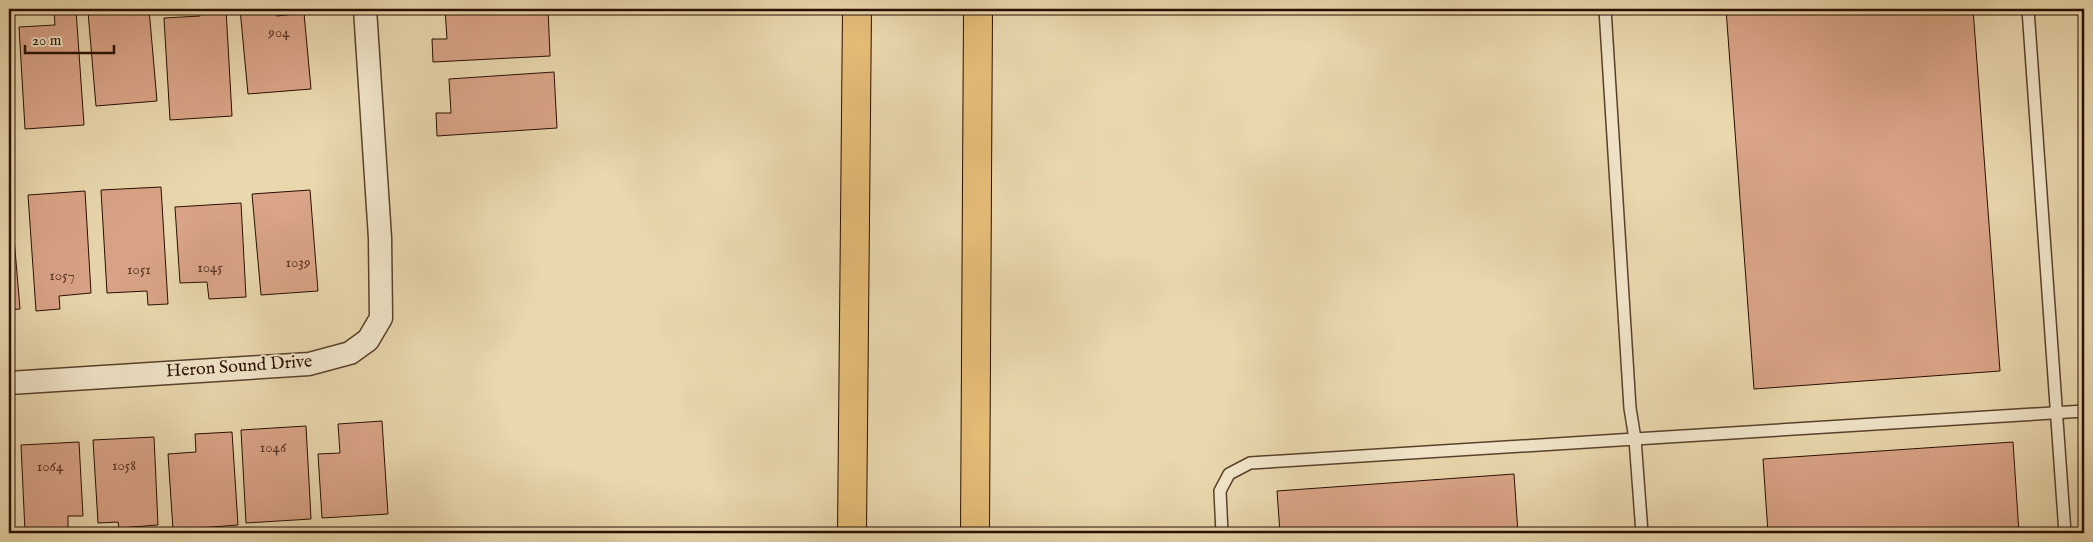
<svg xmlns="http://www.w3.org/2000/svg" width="2093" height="542" font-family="'IM FELL English',serif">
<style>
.building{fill:#d9a487;stroke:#2a0e00}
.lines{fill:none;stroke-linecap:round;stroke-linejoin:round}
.lane-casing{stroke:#5a402b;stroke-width:14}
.street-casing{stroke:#5a402b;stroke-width:25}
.highway-casing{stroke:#2a0e00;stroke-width:30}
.lane{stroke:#f1e5ca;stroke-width:11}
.street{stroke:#f1e5ca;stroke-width:22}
.highway{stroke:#e4bc76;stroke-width:28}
.labels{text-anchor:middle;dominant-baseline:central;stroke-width:4;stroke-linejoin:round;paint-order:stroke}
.number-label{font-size:15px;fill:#563422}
.street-label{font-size:18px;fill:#2a0e00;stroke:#f1e5ca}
</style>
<rect width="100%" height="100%" fill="#e9d7ad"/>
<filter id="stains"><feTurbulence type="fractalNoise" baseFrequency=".004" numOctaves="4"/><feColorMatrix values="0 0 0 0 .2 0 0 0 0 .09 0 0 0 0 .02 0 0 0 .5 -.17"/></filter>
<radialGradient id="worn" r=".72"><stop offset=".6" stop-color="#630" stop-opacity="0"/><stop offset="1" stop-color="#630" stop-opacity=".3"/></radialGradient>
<g class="building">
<polygon points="128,9 149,9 157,101 96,106 88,12"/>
<polygon points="200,9 226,9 232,116 170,120 164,18 200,16"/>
<polygon points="240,9 277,9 277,16 304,13 311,89 248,94"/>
<polygon points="445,9 548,9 550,56 433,62 432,39 447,39"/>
<polygon points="1726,9 1973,9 2000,371 1754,389"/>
<polygon points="76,10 84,125 25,129 19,27 55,25 54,11"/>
<polygon points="554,72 557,128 437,136 436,113 451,113 449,79"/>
<polygon points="161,187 168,304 148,305 147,291 107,293 101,190"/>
<polygon points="310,190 318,291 261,295 252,194"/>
<polygon points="85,191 91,293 59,296 60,309 36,311 28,195"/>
<polygon points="241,203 246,297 209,299 207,282 180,283 175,207"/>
<polygon points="9,214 12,214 20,309 9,310"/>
<polygon points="382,421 388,514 322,518 318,454 340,453 338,424"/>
<polygon points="306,426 311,519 246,523 241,430"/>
<polygon points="232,432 238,525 173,530 168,454 196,452 195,434"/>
<polygon points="154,437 158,525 119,528 118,522 98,523 93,440"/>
<polygon points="79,442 83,516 68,516 68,530 25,532 21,445"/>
<polygon points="2013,442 2019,533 1768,533 1763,459"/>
<polygon points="1514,474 1518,533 1280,533 1277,491"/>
</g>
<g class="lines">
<g class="lane-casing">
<g id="lane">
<polyline points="1605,9 1630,408 1635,439 2084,411"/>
<polyline points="2028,9 2065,533"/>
<polyline points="1222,533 1220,491 1229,474 1250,463 1635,439 1642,533"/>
</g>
</g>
<g class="street-casing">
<polyline id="street" points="9,383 309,364 350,353 368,340 381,318 380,238 365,9"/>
</g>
<g class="highway-casing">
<g id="highway">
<polyline points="852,533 857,9"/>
<polyline points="975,533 978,9"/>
</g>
</g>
<use href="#lane" class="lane"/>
<use href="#street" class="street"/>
<use href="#highway" class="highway"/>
</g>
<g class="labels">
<g class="number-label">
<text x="279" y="32">904</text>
<text x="298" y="262">1039</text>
<text x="210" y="267">1045</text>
<text x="139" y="269">1051</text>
<text x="62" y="275">1057</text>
<text x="273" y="447">1046</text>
<text x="124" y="465">1058</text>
<text x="50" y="466">1064</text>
</g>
<g class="street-label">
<text transform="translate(239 367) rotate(-4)">Heron Sound Drive</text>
</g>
</g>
<rect width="2093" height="542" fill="none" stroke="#e9d7ad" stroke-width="30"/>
<rect x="10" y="10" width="2073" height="522" fill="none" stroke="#2a0e00" stroke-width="2.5"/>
<rect x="15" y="15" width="2063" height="512" fill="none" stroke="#2a0e00"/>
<path d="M25 45v8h89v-8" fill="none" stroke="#2a0e00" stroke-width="2.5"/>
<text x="32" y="45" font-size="15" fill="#2a0e00" stroke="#f1e5ca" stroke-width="4" paint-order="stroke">20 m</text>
<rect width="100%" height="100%" filter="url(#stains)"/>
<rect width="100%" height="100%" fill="url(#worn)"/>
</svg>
